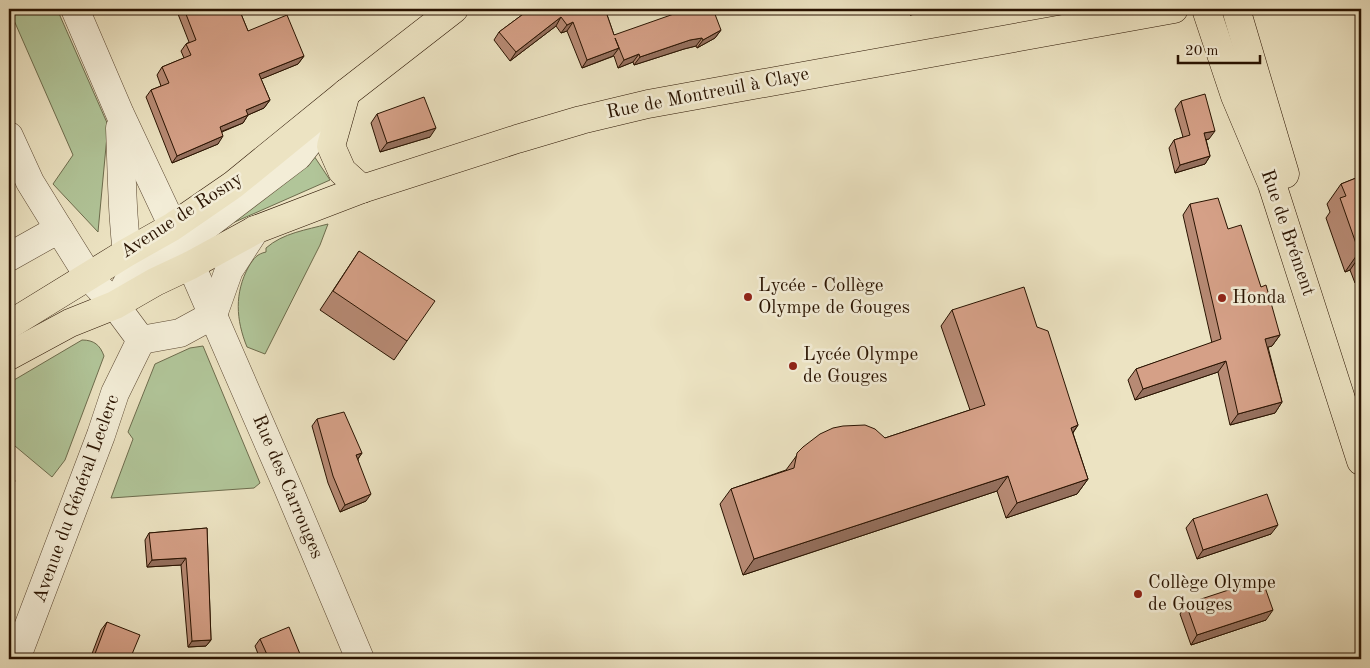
<svg xmlns="http://www.w3.org/2000/svg" width="1370" height="668" font-family="'Old Standard TT',serif">
<style>
.green{fill:#b1c599;stroke:#6d6c4d}
.lines{fill:none;stroke-linecap:round;stroke-linejoin:round}
.minor-casing{stroke:#5a4731;stroke-width:29}
.major-casing{stroke:#291301;stroke-width:29}
.minor{stroke:#f3edd7;stroke-width:28}
.major{stroke:#ece3c2;stroke-width:28}
.wall{fill:#b78a74;stroke:#291301}
.shaded-wall{fill:#95705e;stroke:#291301}
.building{fill:#d5a087;stroke:#291301}
.poi-dot{fill:#8f2418;stroke:#f3edd7;stroke-width:2}
.labels{text-anchor:middle;dominant-baseline:central;stroke-width:5;stroke-linejoin:round;paint-order:stroke}
.street-label{font-size:19px;fill:#291301;stroke:#f3edd7}
.poi-label{font-size:19px;fill:#291301;stroke:#f3edd7;text-anchor:start}
</style>
<rect width="100%" height="100%" fill="#ece3c2"/>
<filter id="stains"><feTurbulence type="fractalNoise" baseFrequency=".004" numOctaves="4"/><feColorMatrix values="0 0 0 0 .2 0 0 0 0 .09 0 0 0 0 .02 0 0 0 .5 -.17"/></filter>
<radialGradient id="worn" r=".72"><stop offset=".6" stop-color="#630" stop-opacity="0"/><stop offset="1" stop-color="#630" stop-opacity=".3"/></radialGradient>
<g class="green">
<polygon points="9,9 57,9 108,125 98,232 53,184 73,155"/>
<polygon points="310,150 330,180 194,240"/>
<path d="M328,224L320,245L265,354L247,347C236,320 234,293 249,266C254,258 257,254 266,252V248C283,233 306,230 328,224Z"/>
<path d="M82,340C94,340 100,345 104,356L65,460L52,477L9,441V383Z"/>
<polygon points="203,346 260,483 254,488 111,498 133,439 128,432 155,364 190,348"/>
</g>
<g class="lines">
<g class="minor-casing">
<g id="minor">
<polyline points="75,9 120,114 191,265 288,488 360,659"/>
<path d="M120,128C122,177 122,226 130,275"/>
<polyline points="9,136 30,182 59,229"/>
<polyline points="9,257 59,229 89,277 115,305"/>
<polyline points="141,340 115,305 130,278 181,245 298,156 333,111"/>
<polyline points="141,340 180,333 213,315 229,270 255,230"/>
<polyline points="16,659 101,435 115,393 141,340"/>
</g>
</g>
<g class="major-casing">
<g id="major">
<polyline points="1206,9 1235,96 1272,184 1361,461"/>
<polyline points="1236,9 1285,174"/>
<polyline points="346,93 331,146 342,171 362,189"/>
<polyline points="9,325 126,253 172,227 233,185 346,93 454,9"/>
<polyline points="9,356 70,323 115,305 155,282 191,265 255,230 362,189 517,139 581,120 648,104 1174,9"/>
</g>
</g>
<use href="#minor" class="minor"/>
<use href="#major" class="major"/>
</g>
<g class="wall">
<polygon points="176,9 239,9 248,31 304,56 298,64 261,79 270,100 264,108 248,115 243,123 222,132 218,144 172,163 146,97 151,90 161,86 157,75 162,67 184,58 181,51 186,44 189,42"/>
<polygon points="328,9 344,9 330,14"/>
<polygon points="530,9 605,9 614,35 721,30 715,38 697,48 696,46 684,49 634,65 633,62 618,68 614,56 582,68 567,31 561,33 556,26 510,61 494,40 499,32"/>
<polygon points="908,9 942,9 910,15"/>
<polygon points="1181,101 1209,139 1206,139 1210,156 1205,164 1175,173 1169,148 1174,140 1183,137 1175,109"/>
<polygon points="377,114 430,137 380,152 371,123"/>
<polygon points="1361,176 1361,280 1355,283 1350,270 1345,272 1326,218 1330,212 1327,204 1341,184"/>
<polygon points="1190,204 1228,229 1261,287 1280,335 1272,346 1268,347 1282,402 1275,413 1230,425 1218,372 1135,400 1128,380 1136,369 1212,343 1183,215"/>
<polygon points="359,251 407,341 394,360 320,310"/>
<polygon points="952,310 1037,327 1078,425 1073,433 1088,479 1077,494 1006,518 997,491 743,575 720,504 731,489 786,470 803,447 885,438 970,410 941,326"/>
<polygon points="317,419 362,453 358,459 366,501 340,512 328,483 312,426"/>
<polygon points="1193,519 1271,534 1197,559 1186,528"/>
<polygon points="207,528 211,640 206,646 188,647 181,565 147,567 145,540 149,533"/>
<polygon points="1186,604 1266,620 1191,645 1180,614"/>
<polygon points="107,622 130,659 90,659 101,630"/>
<polygon points="260,639 302,659 260,659 255,646"/>
</g>
<g class="shaded-wall">
<polygon points="334,9 344,9 330,14"/>
<polygon points="915,9 942,9 910,15"/>
<polygon points="561,17 556,26 510,61 516,52"/>
<polygon points="573,22 567,31 561,33 567,25"/>
<polygon points="721,30 715,38 697,48 703,40"/>
<polygon points="702,38 696,46 684,49 634,65 640,57 690,40"/>
<polygon points="619,48 613,56 582,68 587,60"/>
<polygon points="639,54 633,62 618,68 624,60"/>
<polygon points="304,56 298,64 254,82 259,74"/>
<polygon points="270,100 264,108 241,118 246,110"/>
<polygon points="248,115 243,123 215,134 220,127"/>
<polygon points="436,128 430,137 380,152 387,143"/>
<polygon points="1215,131 1209,139 1199,141 1204,133"/>
<polygon points="223,136 218,144 172,163 177,156"/>
<polygon points="1210,156 1205,164 1175,173 1180,165"/>
<polygon points="1361,251 1361,254 1350,270 1345,272 1359,252"/>
<polygon points="1361,274 1361,280 1355,283"/>
<polygon points="1280,335 1272,346 1258,350 1265,339"/>
<polygon points="1226,361 1218,372 1135,400 1143,389"/>
<polygon points="1282,402 1275,413 1230,425 1238,414"/>
<polygon points="1078,425 1067,441 1071,428"/>
<polygon points="362,453 357,460 356,455"/>
<polygon points="1008,476 997,491 743,575 754,559"/>
<polygon points="1088,479 1077,494 1006,518 1017,503"/>
<polygon points="15,481 9,490 9,485"/>
<polygon points="371,494 366,501 340,512 345,505"/>
<polygon points="1278,525 1271,534 1197,559 1203,550"/>
<polygon points="186,558 181,565 147,567 152,560"/>
<polygon points="1273,610 1266,620 1191,645 1197,635"/>
<polygon points="211,640 206,646 188,647 192,641"/>
</g>
<g class="building">
<polygon points="184,9 239,9 248,31 287,15 304,56 259,74 270,100 246,110 248,115 220,127 223,136 177,156 151,90 169,83 162,67 191,55 186,44 196,40"/>
<polygon points="530,9 605,9 614,35 688,9 713,9 721,30 703,40 702,38 690,40 640,57 639,54 624,60 615,38 619,48 587,60 573,22 567,25 561,17 516,52 499,32"/>
<polygon points="1205,94 1215,131 1204,133 1210,156 1180,165 1174,140 1190,135 1181,101"/>
<polygon points="424,97 436,128 387,143 377,114"/>
<polygon points="1361,176 1361,251 1359,252 1340,198 1346,196 1341,184"/>
<polygon points="1218,198 1228,229 1241,225 1261,287 1266,285 1280,335 1265,339 1282,402 1238,414 1226,361 1143,389 1136,369 1221,339 1190,204"/>
<polygon points="359,251 435,301 407,341 333,291"/>
<polygon points="1024,287 1037,327 1048,331 1078,425 1071,428 1088,479 1017,503 1008,476 754,559 731,489 794,468 797,453 803,447 820,434 833,428 843,426 865,425 875,429 885,438 985,405 952,310"/>
<polygon points="344,412 362,453 356,455 371,494 345,505 333,476 317,419"/>
<polygon points="9,471 15,481 9,485"/>
<polygon points="1267,494 1278,525 1203,550 1193,519"/>
<polygon points="207,528 211,640 192,641 186,558 152,560 149,533"/>
<polygon points="1262,579 1273,610 1197,635 1186,604"/>
<polygon points="107,622 140,635 130,659 93,659"/>
<polygon points="289,627 302,659 269,659 260,639"/>
</g>
<g class="poi-dot">
<circle cx="748" cy="297" r="5"/>
<circle cx="1222" cy="298" r="5"/>
<circle cx="793" cy="366" r="5"/>
<circle cx="1138" cy="594" r="5"/>
</g>
<g class="labels">
<g class="street-label">
<text transform="translate(708 94) rotate(-11)">Rue de Montreuil à Claye</text>
<text transform="translate(182 216) rotate(-33)">Avenue de Rosny</text>
<text transform="translate(1287 233) rotate(71)">Rue de Brément</text>
<text transform="translate(287 487) rotate(67)">Rue des Carrouges</text>
<text transform="translate(77 499) rotate(-70)">Avenue du Général Leclerc</text>
</g>
<g class="poi-label">
<text x="758" y="286">Lycée - Collège<tspan x="758" dy="22">Olympe de Gouges</tspan></text>
<text x="1232" y="298">Honda</text>
<text x="803" y="355">Lycée Olympe<tspan x="803" dy="22">de Gouges</tspan></text>
<text x="1148" y="583">Collège Olympe<tspan x="1148" dy="22">de Gouges</tspan></text>
</g>
</g>
<rect width="1370" height="668" fill="none" stroke="#ece3c2" stroke-width="30"/>
<rect x="10" y="10" width="1350" height="648" fill="none" stroke="#291301" stroke-width="2.5"/>
<rect x="15" y="15" width="1340" height="638" fill="none" stroke="#291301"/>
<path d="M1178 55v8h82v-8" fill="none" stroke="#291301" stroke-width="2.5"/>
<text x="1185" y="55" font-size="15" fill="#291301" stroke="#f3edd7" stroke-width="4" paint-order="stroke">20 m</text>
<rect width="100%" height="100%" filter="url(#stains)"/>
<rect width="100%" height="100%" fill="url(#worn)"/>
</svg>
